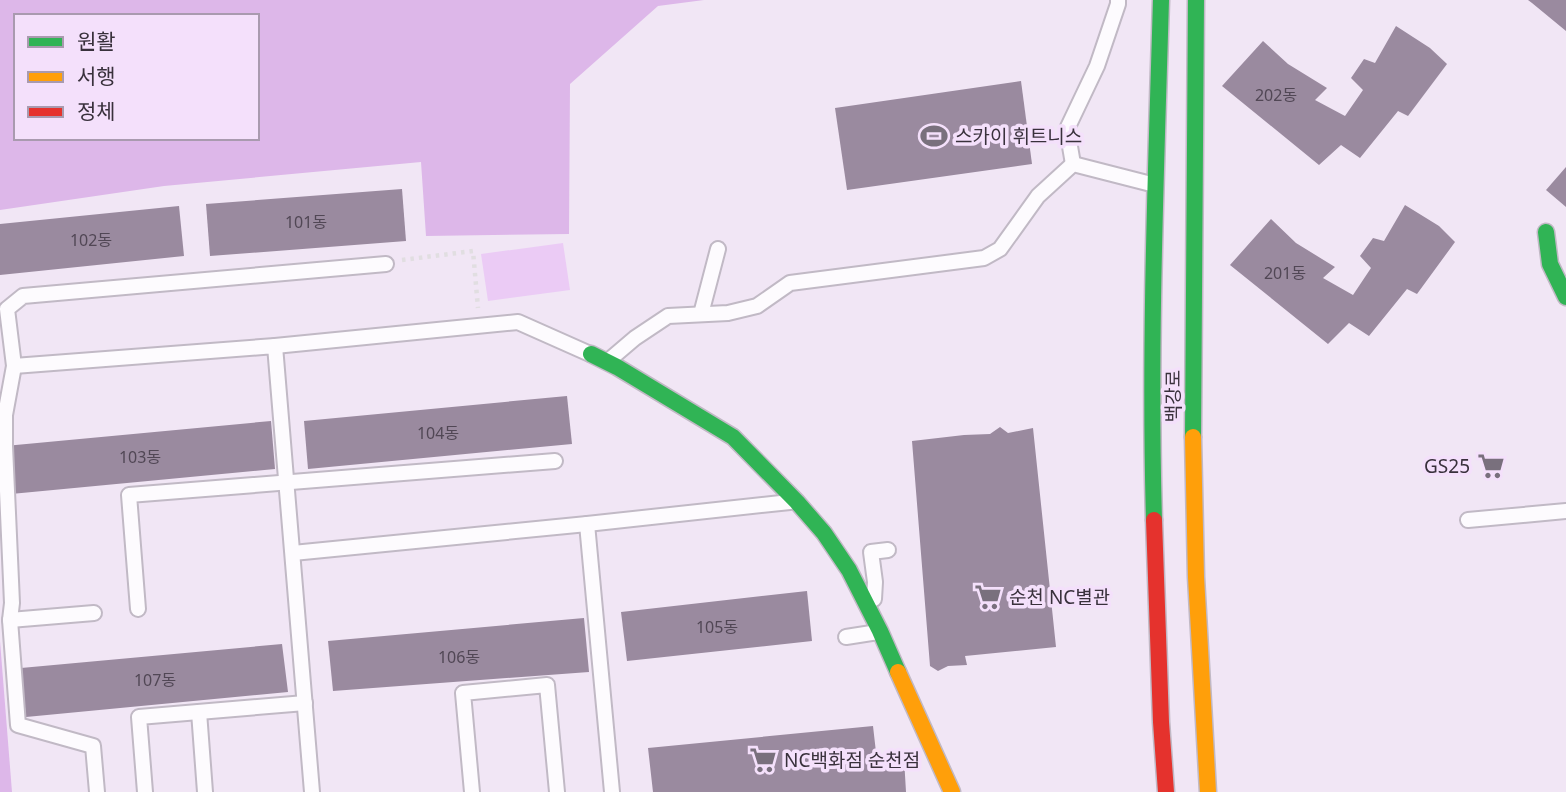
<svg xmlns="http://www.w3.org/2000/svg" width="1566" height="792" font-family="'Noto Sans','Noto Sans KR',sans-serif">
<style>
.green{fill:#ebcbf5}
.forest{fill:#ddb7e9;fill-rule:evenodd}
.building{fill:#9a8a9f}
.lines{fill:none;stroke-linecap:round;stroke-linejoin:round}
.lane-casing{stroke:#c1b9c5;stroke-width:18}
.fast-casing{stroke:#c1b9c5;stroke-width:19}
.slow-casing{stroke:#c1b9c5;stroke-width:19}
.jam-casing{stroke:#c1b9c5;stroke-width:19}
.path{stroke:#e1dee1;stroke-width:4.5;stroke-dasharray:3.5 5;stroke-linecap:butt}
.lane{stroke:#fdfbfe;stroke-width:14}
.fast{stroke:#30b455;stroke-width:16}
.slow{stroke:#ff9f0a;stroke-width:16}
.jam{stroke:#e5322d;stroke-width:16}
.labels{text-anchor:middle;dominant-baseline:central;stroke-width:7;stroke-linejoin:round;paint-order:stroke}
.number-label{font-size:16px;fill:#514755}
.poi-label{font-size:19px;fill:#39313c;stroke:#f4e0fb;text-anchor:start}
.street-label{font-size:19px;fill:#39313c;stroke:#f4e0fb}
</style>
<rect width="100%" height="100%" fill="#f1e6f5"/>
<polygon class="green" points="563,243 570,290 488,301 481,254"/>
<g class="forest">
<path d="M0,0H704L658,6L570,84L569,234L426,236L421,162L164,186L0,210ZM16,16H257V138H16Z"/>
<polygon points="0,641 12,792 0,792"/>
</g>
<g class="building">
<polygon points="1528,0 1566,0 1566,31 1532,3"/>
<polygon points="1396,26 1430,48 1447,64 1408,116 1398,111 1360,158 1341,145 1319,165 1222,86 1263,41 1288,64 1327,88 1315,100 1345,116 1363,90 1351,78 1364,59 1375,63"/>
<polygon points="1021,81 1032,164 847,190 835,108"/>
<polygon points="1566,167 1566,207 1546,190"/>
<polygon points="402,189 406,241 210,256 206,204"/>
<polygon points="1405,205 1439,226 1455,242 1417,294 1407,289 1369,336 1349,323 1328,344 1230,265 1271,219 1296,243 1335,267 1323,278 1353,295 1371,268 1360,256 1373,238 1384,241"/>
<polygon points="179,206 184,256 0,275 0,224"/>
<polygon points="567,396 572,444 308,469 304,421"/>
<polygon points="271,421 275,469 11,494 5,446"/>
<polygon points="1000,427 1008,433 1033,428 1056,647 965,656 967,665 948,666 938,671 930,666 912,441 964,435 990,434"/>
<polygon points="807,591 812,641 627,661 621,612"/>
<polygon points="584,618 589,672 333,691 328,641"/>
<polygon points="282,644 288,692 26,717 21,668"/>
<polygon points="873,726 877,761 904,758 906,792 653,792 648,748"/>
</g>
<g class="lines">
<g class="lane-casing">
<g id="lane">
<polyline points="1073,164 1067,129 1097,66 1118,4 1118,0"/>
<polyline points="701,314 718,249"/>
<polyline points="275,346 518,322 590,354"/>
<polyline points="608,361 635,338 668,316 728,313 757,306 790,283 984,258 1000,249 1038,196 1073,164 1155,185"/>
<polyline points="14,366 275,346 312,792"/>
<polyline points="1468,520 1566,511"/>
<polyline points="587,524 612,792"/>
<polyline points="293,553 587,524 790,502"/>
<polyline points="874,599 875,582 871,552 888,550"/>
<polyline points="138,609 129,495 555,461"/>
<polyline points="10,620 94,613"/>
<polyline points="846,637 878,632"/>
<polyline points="199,712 205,792"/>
<polyline points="97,792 93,746 18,725 10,620 12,603 5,446 5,415 14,366 7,309 23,296 386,264"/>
<polyline points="145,792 139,717 305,703"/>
<polyline points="472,792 463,693 547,685 557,792"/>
</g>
</g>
<g class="fast-casing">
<g id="fast">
<polyline points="1546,232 1550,264 1566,297"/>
<polyline points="591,354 617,367 733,437 797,502 824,533 849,570 880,631 898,672"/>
<polyline points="1193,437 1196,0"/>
<path d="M1154,520C1149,346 1156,173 1161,0"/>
</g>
</g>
<g class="slow-casing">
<g id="slow">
<polyline points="1193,437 1196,577 1208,792"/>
<polyline points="898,672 952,792"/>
</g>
</g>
<g class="jam-casing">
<polyline id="jam" points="1154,520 1161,722 1166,792"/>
</g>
<polyline class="path" points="402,260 473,251 478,308"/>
<use href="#lane" class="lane"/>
<use href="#fast" class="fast"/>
<use href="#slow" class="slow"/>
<use href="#jam" class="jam"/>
</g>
<defs>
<g id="stadium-bare" transform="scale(2.1)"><path d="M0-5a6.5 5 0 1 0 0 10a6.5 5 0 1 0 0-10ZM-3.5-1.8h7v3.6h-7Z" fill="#79707d" stroke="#f4e0fb" stroke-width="2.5" paint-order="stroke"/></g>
<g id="supermarket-bare" transform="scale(2.1)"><path d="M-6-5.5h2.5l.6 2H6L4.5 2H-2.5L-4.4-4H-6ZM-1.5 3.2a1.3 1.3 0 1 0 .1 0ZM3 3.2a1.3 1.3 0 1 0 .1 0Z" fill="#79707d" stroke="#f4e0fb" stroke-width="2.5" paint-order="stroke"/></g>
</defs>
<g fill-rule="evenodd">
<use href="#stadium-bare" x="934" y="136"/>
<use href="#supermarket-bare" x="1491" y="466"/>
<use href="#supermarket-bare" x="988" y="597"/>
<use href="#supermarket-bare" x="763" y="760"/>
</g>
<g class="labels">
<g class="number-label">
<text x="1276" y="95">202동</text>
<text x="306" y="222">101동</text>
<text x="91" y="240">102동</text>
<text x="1285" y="273">201동</text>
<text x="438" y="433">104동</text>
<text x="140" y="457">103동</text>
<text x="717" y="627">105동</text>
<text x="459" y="657">106동</text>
<text x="155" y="680">107동</text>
</g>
<g class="poi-label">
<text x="955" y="136">스카이 휘트니스</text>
<text x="1470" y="466" text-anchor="end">GS25</text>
<text x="1009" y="597">순천 NC별관</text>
<text x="784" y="760">NC백화점 순천점</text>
</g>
<g class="street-label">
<text transform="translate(1173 396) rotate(-90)">백강로</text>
</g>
</g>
<rect x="14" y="14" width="245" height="126" fill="#f4e0fb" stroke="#a99aaf" stroke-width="2"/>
<rect x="28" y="37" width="35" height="10" fill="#30b455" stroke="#a99aaf" stroke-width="2"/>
<text x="77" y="49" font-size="21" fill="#39313c">원활</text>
<rect x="28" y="72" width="35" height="10" fill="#ff9f0a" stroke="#a99aaf" stroke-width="2"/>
<text x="77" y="84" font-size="21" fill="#39313c">서행</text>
<rect x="28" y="107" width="35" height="10" fill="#e5322d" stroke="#a99aaf" stroke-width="2"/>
<text x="77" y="119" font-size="21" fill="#39313c">정체</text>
</svg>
